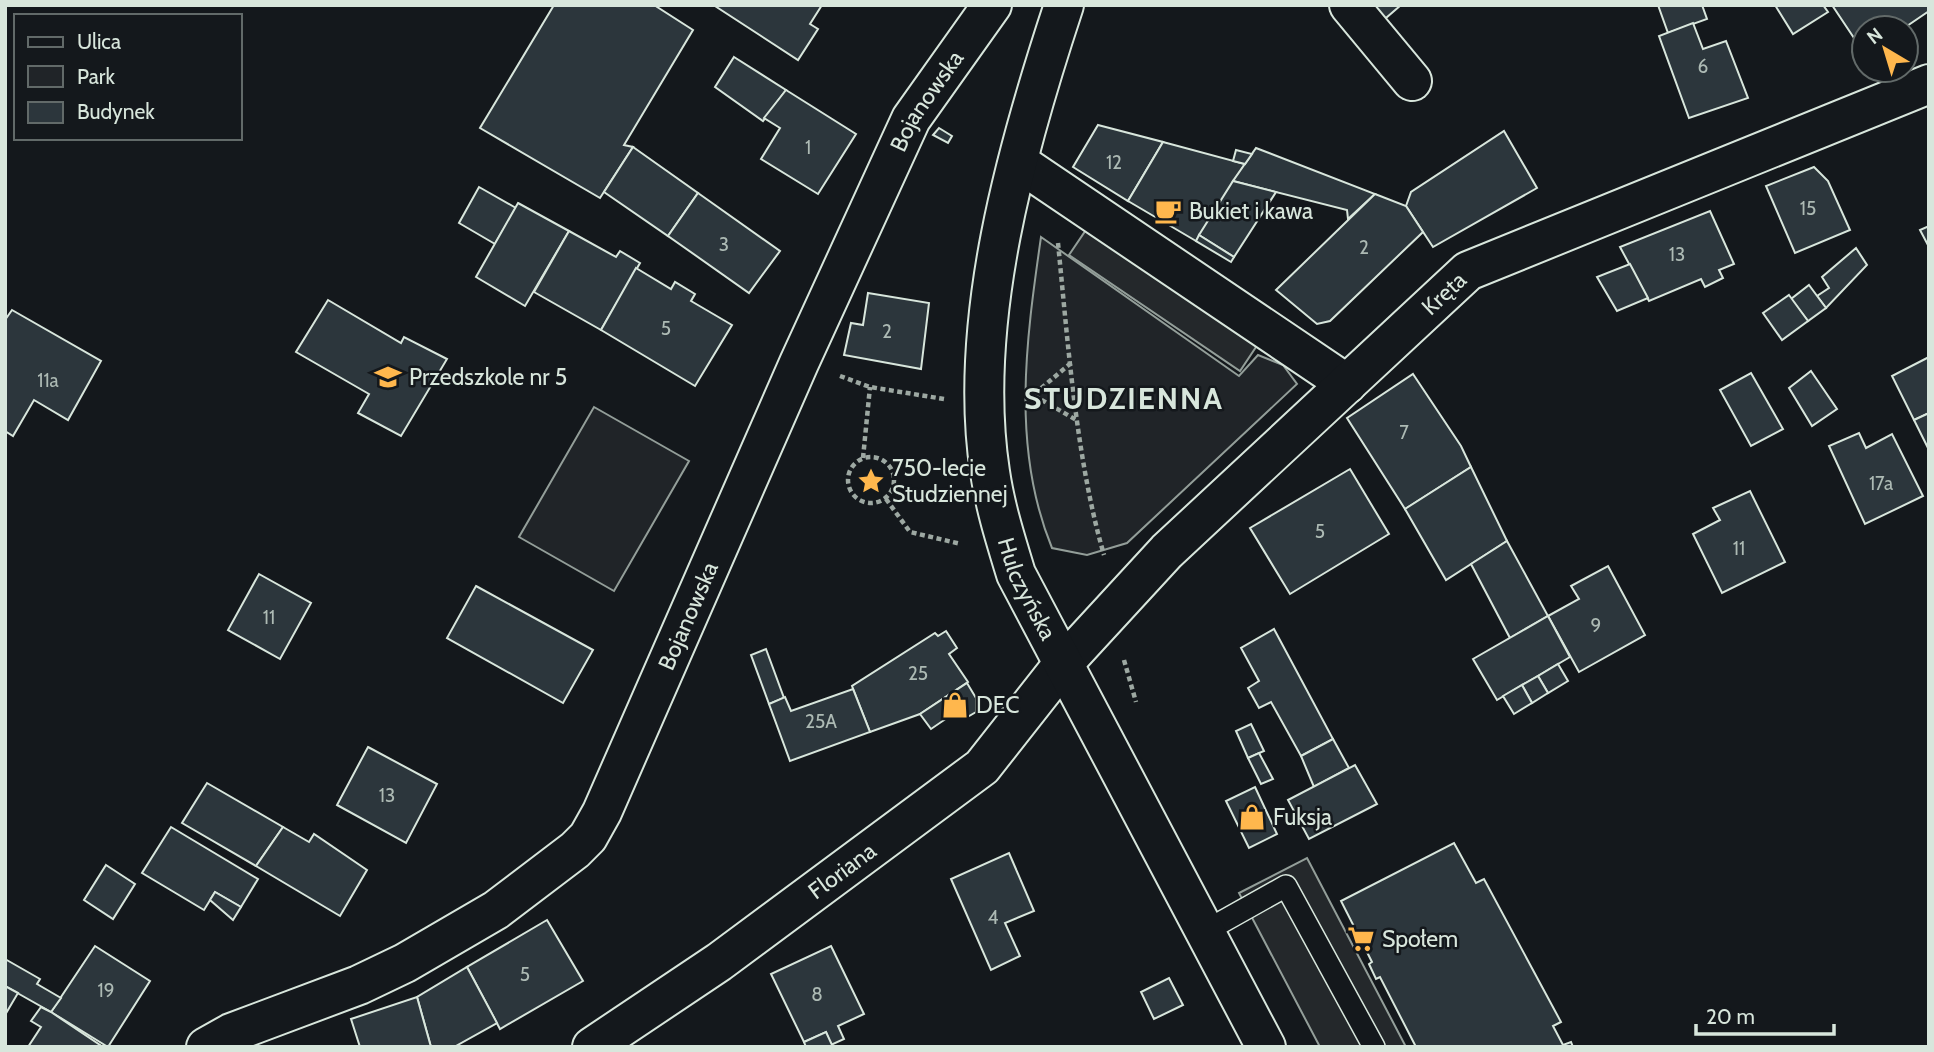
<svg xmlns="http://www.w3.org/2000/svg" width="1934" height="1052" font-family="Cabin,sans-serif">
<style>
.green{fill:#202428;stroke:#939e99;stroke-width:2}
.parking{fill:#24282b;stroke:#939e99;stroke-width:2}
.building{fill:#2c363c;stroke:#d8e6dc;stroke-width:2}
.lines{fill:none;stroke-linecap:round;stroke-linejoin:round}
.service-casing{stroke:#d8e6dc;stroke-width:24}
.minor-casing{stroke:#d8e6dc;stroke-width:42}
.primary-casing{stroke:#d8e6dc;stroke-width:42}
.path{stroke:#9da8a2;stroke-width:4.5;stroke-dasharray:5 3.5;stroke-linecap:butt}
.service{stroke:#14181c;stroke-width:21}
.minor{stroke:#14181c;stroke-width:38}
.primary{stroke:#14181c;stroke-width:38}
.labels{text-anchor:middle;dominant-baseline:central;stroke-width:5;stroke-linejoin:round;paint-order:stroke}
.number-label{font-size:19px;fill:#adbab4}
.street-label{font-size:23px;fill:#d8e6dc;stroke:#14181c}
.poi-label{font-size:23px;fill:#d8e6dc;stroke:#14181c;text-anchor:start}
.district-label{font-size:30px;font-weight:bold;letter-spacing:2px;fill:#d8e6dc;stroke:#14181c}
</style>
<rect width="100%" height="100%" fill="#14181c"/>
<g class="green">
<path d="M1041,237L1239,376L1258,355L1283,365L1297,384L1127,543L1087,555L1052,548C1011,448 1026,341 1041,237Z"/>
<polygon points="594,407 689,461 614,591 519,537"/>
</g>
<g class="parking">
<polygon points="1088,227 1258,344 1240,371 1069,255"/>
<polygon points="1307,858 1406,1047 1320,1047 1239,893"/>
</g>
<g class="building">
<polygon points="554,5 654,5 693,30 624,145 633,147 600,198 480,128"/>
<polygon points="822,5 810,24 818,29 798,60 715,6"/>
<polygon points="1363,5 1401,5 1379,24"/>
<polygon points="1658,5 1702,5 1707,19 1668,33"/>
<polygon points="1775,5 1823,5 1828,12 1793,34"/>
<polygon points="1832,5 1929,5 1929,11 1904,28 1864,28 1864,53"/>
<polygon points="1693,23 1703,49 1726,41 1748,98 1689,118 1659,36"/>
<polygon points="734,57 786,90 763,121 715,87"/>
<polygon points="786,90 856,134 818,194 761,159 780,128 764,118"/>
<polygon points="1098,125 1163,142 1128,201 1073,167"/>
<polygon points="939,128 952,136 948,143 933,135"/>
<polygon points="1504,131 1537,188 1433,247 1406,206 1411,192"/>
<polygon points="1163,142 1245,164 1196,241 1128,201"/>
<polygon points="633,147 698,193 668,236 604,192"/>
<polygon points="1256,148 1375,194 1348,219 1347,210 1233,181"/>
<polygon points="1236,150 1252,154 1245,164 1233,161"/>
<polygon points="1814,167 1828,181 1850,230 1795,253 1766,186"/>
<polygon points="1233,181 1276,192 1234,257 1199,235"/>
<polygon points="479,187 516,208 495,244 459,223"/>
<polygon points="698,193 780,251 749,293 668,236"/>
<polygon points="1375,194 1406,206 1423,232 1330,321 1317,324 1276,290"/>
<polygon points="518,203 569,231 525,306 476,277"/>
<polygon points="1710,211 1734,264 1719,270 1723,278 1705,287 1701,279 1649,301 1620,247"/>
<polygon points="1929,226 1929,247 1920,230"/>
<polygon points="569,231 616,257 620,251 640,263 601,330 534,292"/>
<polygon points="1199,235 1234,257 1231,262 1196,241"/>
<polygon points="1856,248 1867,265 1826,308 1817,296 1829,288 1822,277"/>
<polygon points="1630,264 1648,298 1617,311 1597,277"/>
<polygon points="636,268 671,289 675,282 695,294 691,301 732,325 695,386 601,330"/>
<polygon points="1809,285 1826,308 1808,321 1791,299"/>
<polygon points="868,293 929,303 921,369 844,355 851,323 863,325"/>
<polygon points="1789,295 1808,321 1782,340 1763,313"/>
<polygon points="328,300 401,343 404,337 447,359 401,436 358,413 369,394 296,352"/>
<polygon points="12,310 101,361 68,420 34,400 13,436 5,431 5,320"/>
<polygon points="1929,357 1929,413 1914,420 1892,376"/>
<polygon points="1811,371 1837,409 1812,426 1789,388"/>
<polygon points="1751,373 1783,429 1751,446 1720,390"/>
<polygon points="1413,374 1461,446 1471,467 1405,509 1347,418"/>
<polygon points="1929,413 1929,450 1914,420"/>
<polygon points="1859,433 1866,448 1892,434 1923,496 1865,524 1829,446"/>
<polygon points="1471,467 1507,541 1446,580 1405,509"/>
<polygon points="1350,469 1389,534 1290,594 1250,528"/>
<polygon points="1750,491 1785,562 1722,593 1693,534 1720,520 1713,508"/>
<polygon points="1507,541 1548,616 1510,638 1471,564"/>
<polygon points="1608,566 1645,635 1579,672 1548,616 1579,599 1571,586"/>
<polygon points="259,574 311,603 280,659 228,630"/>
<polygon points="476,586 593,650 563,703 447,638"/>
<polygon points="1548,616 1570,657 1497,700 1473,659"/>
<polygon points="1274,629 1333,739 1301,756 1271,702 1259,708 1248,688 1259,681 1241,648"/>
<polygon points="946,631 957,648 949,654 968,682 920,714 870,732 852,686 935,633 938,636"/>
<polygon points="766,649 784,698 769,704 751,655"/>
<polygon points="1558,664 1568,681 1548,693 1538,676"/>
<polygon points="1538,676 1548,693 1532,703 1522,685"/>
<polygon points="967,683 976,698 976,712 964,719 950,716 931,729 920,714"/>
<polygon points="1522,685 1532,703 1514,714 1503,696"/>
<polygon points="853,689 870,732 790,761 769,704 785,697 791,711"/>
<polygon points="1251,724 1264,751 1248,758 1236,731"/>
<polygon points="1333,739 1349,768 1314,787 1301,756"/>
<polygon points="368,747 437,784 406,843 337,805"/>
<polygon points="1259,753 1273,779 1261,784 1248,758"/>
<polygon points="1355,765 1377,804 1309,839 1288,800"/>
<polygon points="207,783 283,827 256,866 182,823"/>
<polygon points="1255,787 1277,834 1249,848 1226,801"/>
<polygon points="171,827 258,879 241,907 215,892 204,910 142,873"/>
<polygon points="283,827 309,842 314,834 367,870 340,916 256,866"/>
<polygon points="1454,843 1476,883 1484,879 1561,1022 1553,1026 1563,1045 1571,1042 1573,1047 1416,1047 1380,977 1376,979 1369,964 1372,962 1341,901"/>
<polygon points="1009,853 1034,911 1005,923 1020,956 991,970 951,879"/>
<polygon points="106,865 135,884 113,919 84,900"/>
<polygon points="215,892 241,907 233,920 210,900"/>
<polygon points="547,920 583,981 500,1029 467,967"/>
<polygon points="95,946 150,981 108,1047 51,1012"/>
<polygon points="831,946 864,1014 838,1026 844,1039 831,1045 826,1032 804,1042 771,974"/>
<polygon points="5,959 40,979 37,984 61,998 51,1012 5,986"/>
<polygon points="467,967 497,1023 454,1047 431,1047 417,997"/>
<polygon points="1169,978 1183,1005 1154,1019 1141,992"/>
<polygon points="5,986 18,993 5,1015"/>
<polygon points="417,997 431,1047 360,1047 351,1019"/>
<polygon points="41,1007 51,1012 103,1047 28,1047 41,1027 31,1021"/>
<polygon points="826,1032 833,1047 806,1047 804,1042"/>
</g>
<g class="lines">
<g class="service-casing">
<polyline id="service" points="1204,932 1286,886 1374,1047"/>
</g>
<g class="minor-casing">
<g id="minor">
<polyline points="1349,5 1412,81"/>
<polyline points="1018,162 1347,384"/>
<path id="s1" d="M206,1047L231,1033L359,985L405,963L496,910L575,850L588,837L602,812L799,363L911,119L992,5"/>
<path id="s2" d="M592,1047L719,962L982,767L1063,664L1167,551L1468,271L1929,84"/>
</g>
</g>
<g class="primary-casing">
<g id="primary">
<path id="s3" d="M1064,5C1017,147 967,322 990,472C995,507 1006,541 1016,574L1266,1047"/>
</g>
</g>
<g class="path">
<path d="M1058,243C1068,343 1076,459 1104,555"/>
<polyline points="1071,363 1033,395 1078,421"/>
<polyline points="840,376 870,387 944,399"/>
<circle cx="871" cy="480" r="23"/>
<polyline points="863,458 870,387"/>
<polyline points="886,499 910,532 961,544"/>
<polyline points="1124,660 1136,702"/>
</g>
<use href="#service" class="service"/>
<use href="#minor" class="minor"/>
<use href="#primary" class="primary"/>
</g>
<defs>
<g id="cafe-bare" transform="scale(2.1)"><path d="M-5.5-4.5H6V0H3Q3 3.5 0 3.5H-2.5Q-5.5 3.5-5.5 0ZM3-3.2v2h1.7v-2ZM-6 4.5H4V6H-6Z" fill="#ffb74d" stroke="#14181c" stroke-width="2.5" paint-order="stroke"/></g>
<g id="school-bare" transform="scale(2.1)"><path d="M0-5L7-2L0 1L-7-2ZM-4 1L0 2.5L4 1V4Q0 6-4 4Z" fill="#ffb74d" stroke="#14181c" stroke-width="2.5" paint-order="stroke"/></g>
<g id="sight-bare" transform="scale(2.1)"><path d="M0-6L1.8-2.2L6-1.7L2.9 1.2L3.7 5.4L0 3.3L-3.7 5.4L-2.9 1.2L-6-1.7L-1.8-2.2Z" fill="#ffb74d" stroke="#14181c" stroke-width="2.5" paint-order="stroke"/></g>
<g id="shop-bare" transform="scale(2.1)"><path d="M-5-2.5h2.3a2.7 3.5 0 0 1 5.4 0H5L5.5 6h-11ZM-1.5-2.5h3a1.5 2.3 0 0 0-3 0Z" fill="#ffb74d" stroke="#14181c" stroke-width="2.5" paint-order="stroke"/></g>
<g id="supermarket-bare" transform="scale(2.1)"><path d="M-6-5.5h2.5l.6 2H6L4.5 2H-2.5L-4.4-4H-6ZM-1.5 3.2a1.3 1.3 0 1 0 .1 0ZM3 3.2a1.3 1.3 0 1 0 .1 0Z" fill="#ffb74d" stroke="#14181c" stroke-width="2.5" paint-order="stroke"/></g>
</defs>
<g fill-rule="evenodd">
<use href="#cafe-bare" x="1168" y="211"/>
<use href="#school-bare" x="388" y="377"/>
<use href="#sight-bare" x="871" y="481"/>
<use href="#shop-bare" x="955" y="705"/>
<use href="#shop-bare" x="1252" y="817"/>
<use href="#supermarket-bare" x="1361" y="939"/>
</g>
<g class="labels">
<g class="number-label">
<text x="1703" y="66">6</text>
<text x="808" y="147">1</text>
<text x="1114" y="162">12</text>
<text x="1808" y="208">15</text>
<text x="724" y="244">3</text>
<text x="1364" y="247">2</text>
<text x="1677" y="254">13</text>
<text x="666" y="328">5</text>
<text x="887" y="331">2</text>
<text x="48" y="380">11a</text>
<text x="1404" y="432">7</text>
<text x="1881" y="483">17a</text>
<text x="1320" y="531">5</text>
<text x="1739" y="548">11</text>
<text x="269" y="617">11</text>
<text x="1596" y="625">9</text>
<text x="918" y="673">25</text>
<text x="821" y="721">25A</text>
<text x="387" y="795">13</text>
<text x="993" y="917">4</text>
<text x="525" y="974">5</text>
<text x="106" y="990">19</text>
<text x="817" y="994">8</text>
</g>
<g class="street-label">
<text stroke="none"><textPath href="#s1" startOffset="1250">Bojanowska</textPath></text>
<text stroke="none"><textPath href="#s2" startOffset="1143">Kręta</textPath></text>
<text stroke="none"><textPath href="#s3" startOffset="600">Hulczyńska</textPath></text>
<text stroke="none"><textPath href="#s1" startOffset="682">Bojanowska</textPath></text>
<text stroke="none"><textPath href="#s2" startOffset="306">Floriana</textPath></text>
</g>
<g class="poi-label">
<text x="1189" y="211">Bukiet i kawa</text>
<text x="409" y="377">Przedszkole nr 5</text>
<text x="892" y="468">750-lecie<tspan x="892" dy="26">Studziennej</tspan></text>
<text x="976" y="705">DEC</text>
<text x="1273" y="817">Fuksja</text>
<text x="1382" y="939">Społem</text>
</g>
<g class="district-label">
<text x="1124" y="398">STUDZIENNA</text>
</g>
</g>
<rect width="1934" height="1052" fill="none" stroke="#d8e6dc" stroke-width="14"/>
<rect x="14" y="14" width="228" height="126" fill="#14181c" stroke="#626a69" stroke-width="2"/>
<rect x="28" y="37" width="35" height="10" fill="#14181c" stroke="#626a69" stroke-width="2"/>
<text x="77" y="49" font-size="21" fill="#d8e6dc">Ulica</text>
<rect x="28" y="66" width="35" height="21" fill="#202428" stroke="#626a69" stroke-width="2"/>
<text x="77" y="84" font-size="21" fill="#d8e6dc">Park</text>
<rect x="28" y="102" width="35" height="21" fill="#2c363c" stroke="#626a69" stroke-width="2"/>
<text x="77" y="119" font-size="21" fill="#d8e6dc">Budynek</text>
<g transform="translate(1885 49) rotate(322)"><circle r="33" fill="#14181c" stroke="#626a69" stroke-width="2"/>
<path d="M0-5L12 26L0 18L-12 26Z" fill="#ffb74d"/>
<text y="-10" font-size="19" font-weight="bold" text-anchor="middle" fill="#d8e6dc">N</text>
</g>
<path d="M1696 1024v10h138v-10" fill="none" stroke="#d8e6dc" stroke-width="3.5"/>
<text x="1706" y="1024" font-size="21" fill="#d8e6dc" stroke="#14181c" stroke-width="5" paint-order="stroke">20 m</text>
</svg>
